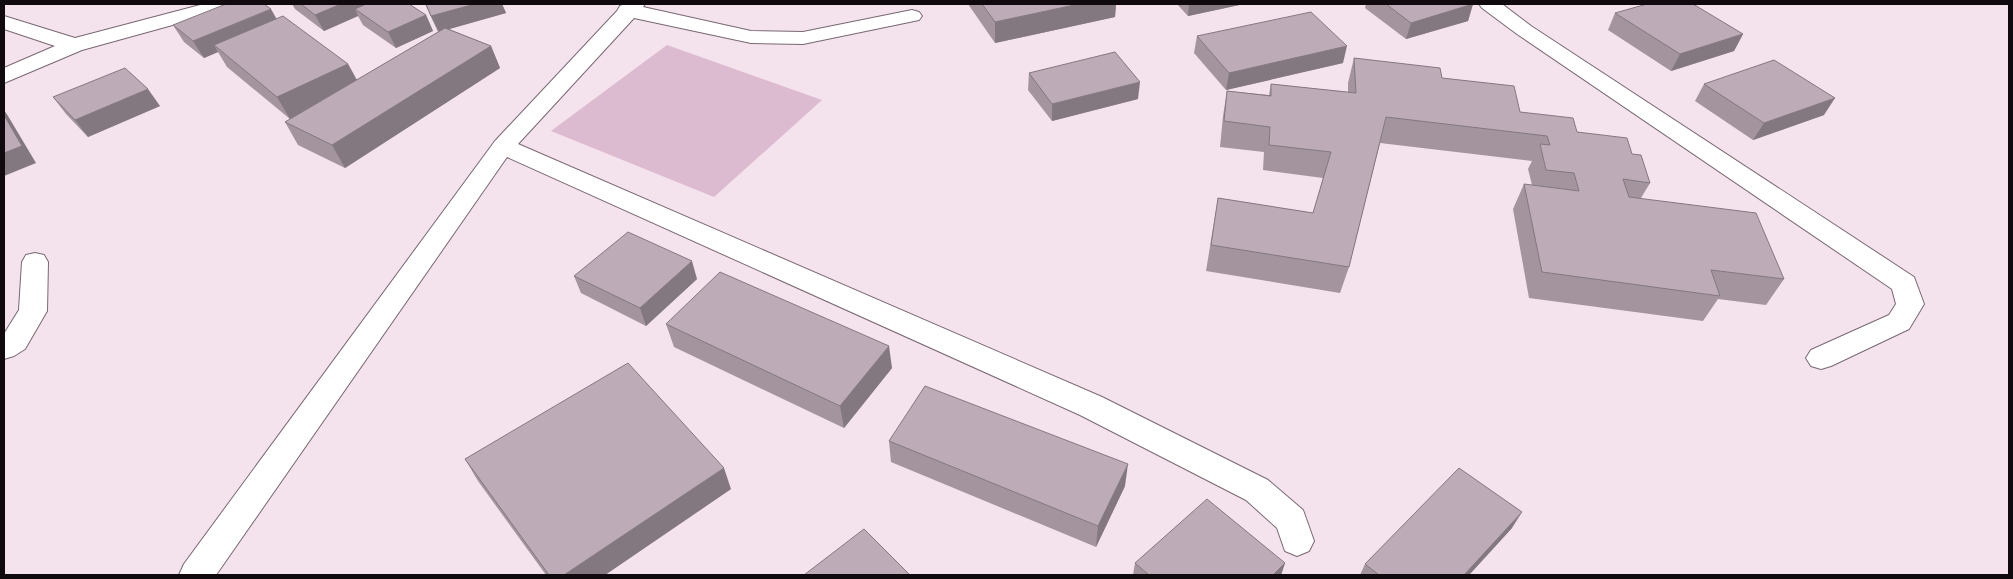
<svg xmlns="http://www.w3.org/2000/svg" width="2013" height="579" font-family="Lora,serif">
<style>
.green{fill:#dcbbd0}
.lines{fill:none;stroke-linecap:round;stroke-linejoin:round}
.minor-casing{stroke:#786872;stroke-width:2}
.minor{fill:#fff;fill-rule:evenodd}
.wall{fill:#a3949d}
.shaded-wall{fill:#847880}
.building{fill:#bdacb7;stroke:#847880}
</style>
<rect width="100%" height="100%" fill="#f4e2ed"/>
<polygon class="green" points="667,45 822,100 714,197 551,131"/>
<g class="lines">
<g class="minor-casing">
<g id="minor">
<polygon points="204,4 237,4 234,8 82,50 4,83 4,68 55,46 4,29 4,16 75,38"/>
<polygon points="624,4 645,4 643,7 751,31 803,32 912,10 919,12 922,16 919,20 803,44 751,43 634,18 518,144 1102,397 1268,480 1303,510 1314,541 1309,551 1297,556 1285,551 1277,528 1246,500 1080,415 507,157 216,575 179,575 184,564 495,141 617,11 620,6"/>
<polygon points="1479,4 1502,4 1531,26 1914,277 1924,304 1909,329 1831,366 1821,369 1811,366 1806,358 1811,350 1889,315 1896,304 1892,289 1517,34 1482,8"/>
<polygon points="35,253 44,255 48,262 47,311 25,349 14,356 4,359 4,334 19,310 22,262 26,255"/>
</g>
</g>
<use href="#minor" class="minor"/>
</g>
<g class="wall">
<polygon points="292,4 409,4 426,15 433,31 396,48 363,25 358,16 324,31 295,9"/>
<polygon points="425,4 502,4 506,13 449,29 491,46 500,68 345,168 298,145 285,122 296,116 290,119 227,67 218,52 204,58 184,42 173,25 276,19 348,64 357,80 438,32"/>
<polygon points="968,4 1116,4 1115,17 995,43"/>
<polygon points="1177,4 1244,4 1188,16"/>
<polygon points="1366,4 1473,4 1468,21 1406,39 1365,8"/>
<polygon points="1615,13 1743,34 1734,51 1671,71 1608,30"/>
<polygon points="1197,36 1343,63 1226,90 1194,53"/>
<polygon points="1354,58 1442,78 1520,112 1577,132 1632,154 1650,183 1641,198 1784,279 1766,305 1718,299 1703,321 1529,298 1513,209 1524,184 1532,185 1528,169 1532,161 1380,143 1349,267 1340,293 1206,271 1218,198 1313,213 1323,178 1263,170 1264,152 1220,147 1223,116 1227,91 1269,95 1271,84 1348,92 1348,83"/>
<polygon points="1029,73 1138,99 1052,121 1028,90"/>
<polygon points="1704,84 1824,115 1753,140 1695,101"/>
<polygon points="53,97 160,106 88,137 66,114"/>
<polygon points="574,276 697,279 646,326 581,293"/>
<polygon points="666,324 892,368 844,428 674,347"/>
<polygon points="889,441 1125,486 1096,547 891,462"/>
<polygon points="465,459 731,489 605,575 546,575 478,481"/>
<polygon points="1512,528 1469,575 1360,575 1365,564"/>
<polygon points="1135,563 1285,563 1281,575 1133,575"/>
</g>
<g class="shaded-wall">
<polygon points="341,4 382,4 355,9 358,16 324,31 315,15"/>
<polygon points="475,4 502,4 506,13 439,32 431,16"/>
<polygon points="1079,4 1116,4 1115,17 995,43 995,22"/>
<polygon points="1189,4 1244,4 1188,16"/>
<polygon points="1473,4 1468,21 1406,39 1411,23"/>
<polygon points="271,9 280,25 214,45 218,52 204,58 193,41"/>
<polygon points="426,15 433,31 396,48 388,32"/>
<polygon points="1743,34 1734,51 1671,71 1680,54"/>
<polygon points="491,46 500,68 345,168 332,145"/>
<polygon points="1347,46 1343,63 1226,90 1229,73"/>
<polygon points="348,64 360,86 290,119 277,97"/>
<polygon points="1140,82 1138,99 1052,121 1052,104"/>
<polygon points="148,89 160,106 88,137 75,120"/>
<polygon points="1835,98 1824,115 1753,140 1764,123"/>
<polygon points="4,110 8,116 36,163 4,176"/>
<polygon points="692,261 697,279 646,326 640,308"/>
<polygon points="889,346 892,368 844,428 840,406"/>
<polygon points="1128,464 1125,486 1096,547 1098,526"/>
<polygon points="724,468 731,489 605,575 564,575"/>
<polygon points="1522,512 1512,528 1469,575 1464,575"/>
<polygon points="1285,563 1281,575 1273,575"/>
</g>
<g class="building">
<polygon points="226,4 264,4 271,9 193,41 173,25"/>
<polygon points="301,4 341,4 315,15"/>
<polygon points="366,4 409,4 426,15 388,32 355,9"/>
<polygon points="426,4 475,4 431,16"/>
<polygon points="982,4 1079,4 995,22"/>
<polygon points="1386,4 1473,4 1411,23"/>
<polygon points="1647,4 1693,4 1743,34 1680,54 1615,13"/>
<polygon points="1311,12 1347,46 1229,73 1197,36"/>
<polygon points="283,16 348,64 277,97 214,45"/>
<polygon points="445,28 491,46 332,145 285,122"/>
<polygon points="1115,52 1140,82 1052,104 1029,73"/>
<polygon points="1354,58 1440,68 1442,78 1514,86 1520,112 1573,118 1577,132 1627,138 1632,154 1641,155 1650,183 1623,179 1629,197 1756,213 1784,279 1711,270 1720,296 1542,272 1524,184 1579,191 1574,173 1546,170 1540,144 1550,145 1547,136 1386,117 1349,267 1211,245 1218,198 1313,213 1331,152 1269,145 1270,127 1224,121 1227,91 1271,96 1271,84 1356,93"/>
<polygon points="1774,60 1835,98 1764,123 1704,84"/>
<polygon points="125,68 148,89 75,120 53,97"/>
<polygon points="4,115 22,146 4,153"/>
<polygon points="628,232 692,261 640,308 574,276"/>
<polygon points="720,272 889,346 840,406 666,324"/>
<polygon points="628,363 724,468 564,575 549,575 465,459"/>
<polygon points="925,386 1128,464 1098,526 889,441"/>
<polygon points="1459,468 1522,512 1464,575 1379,575 1365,564"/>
<polygon points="1207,499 1285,563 1273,575 1149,575 1135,563"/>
<polygon points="864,529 910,575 804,575"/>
</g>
<rect width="2013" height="579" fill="none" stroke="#100a0e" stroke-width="10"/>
</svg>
